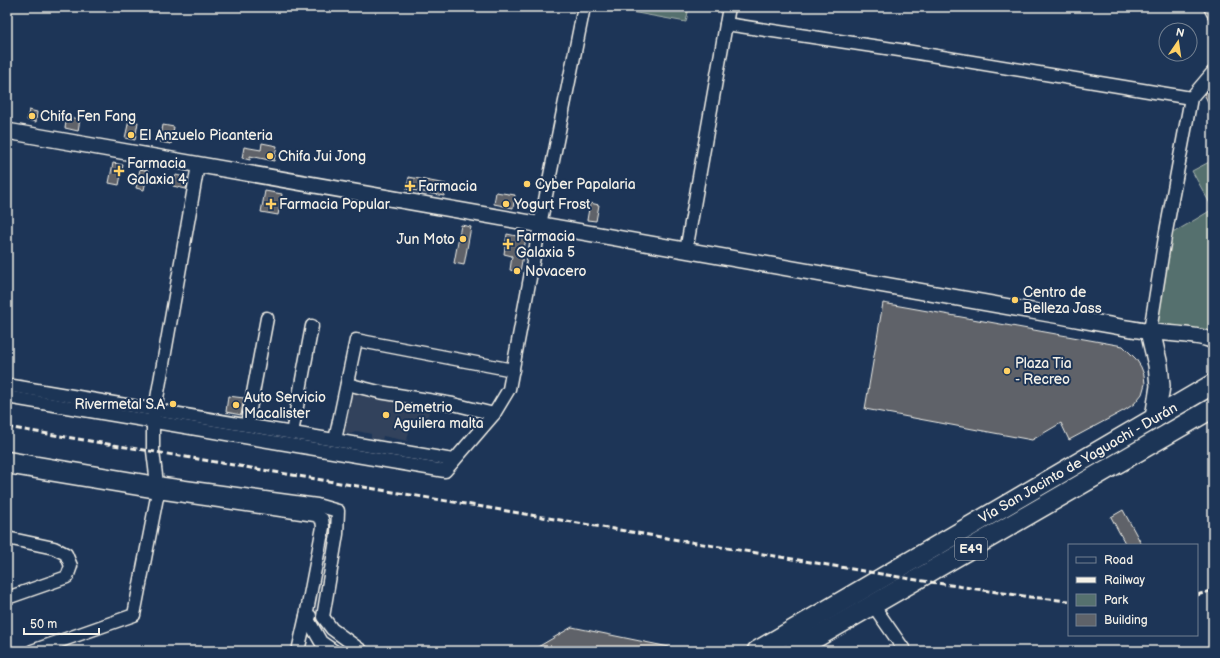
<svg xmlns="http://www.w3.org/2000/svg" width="1220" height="658" font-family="'Balsamiq Sans',sans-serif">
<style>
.built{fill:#30425c}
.green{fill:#55706e;stroke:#a4b0ab}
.building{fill:#5e6269;stroke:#f4f1e8}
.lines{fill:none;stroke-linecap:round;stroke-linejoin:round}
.minor-casing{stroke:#f4f1e8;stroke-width:15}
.tertiary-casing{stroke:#f4f1e8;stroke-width:18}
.primary-casing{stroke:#f4f1e8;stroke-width:22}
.minor{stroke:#1d3557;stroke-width:12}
.tertiary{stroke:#1d3557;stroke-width:15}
.primary{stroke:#1d3557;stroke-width:19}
.rail{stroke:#f4f1e8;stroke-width:3;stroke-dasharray:6 3;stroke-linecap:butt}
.poi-dot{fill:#ffd166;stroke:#1d3557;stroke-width:1.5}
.labels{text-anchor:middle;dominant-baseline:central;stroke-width:4;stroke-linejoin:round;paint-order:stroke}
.shield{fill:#1d3557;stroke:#b4b9bc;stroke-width:1}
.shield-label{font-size:13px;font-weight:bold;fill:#f4f1e8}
.poi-label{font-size:14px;fill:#f4f1e8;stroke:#1d3557;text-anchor:start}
.street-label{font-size:14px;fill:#f4f1e8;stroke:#1d3557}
</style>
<rect width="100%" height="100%" fill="#1d3557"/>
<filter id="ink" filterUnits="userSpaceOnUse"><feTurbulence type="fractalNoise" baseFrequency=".025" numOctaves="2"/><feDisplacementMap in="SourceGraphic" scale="8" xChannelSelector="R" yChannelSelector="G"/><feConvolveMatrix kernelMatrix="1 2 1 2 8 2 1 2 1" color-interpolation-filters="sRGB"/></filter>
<g filter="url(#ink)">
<polygon class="built" points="353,391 430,405 426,428 410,426 407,441 383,436 382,440 371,438 371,434 357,431 351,434 344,433 340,428 347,395"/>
<g class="green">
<polygon points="604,7 689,7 686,22"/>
<polygon points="1213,160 1213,338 1150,330 1166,237 1213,209 1192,171"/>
</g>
<g class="building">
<polygon points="1213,84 1213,112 1204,94"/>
<polygon points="29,110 37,112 36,122 27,120"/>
<polygon points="67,117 80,119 78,131 65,128"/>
<polygon points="129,120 138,122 135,140 125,138"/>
<polygon points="163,125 174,127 171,144 160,142"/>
<polygon points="262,143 277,146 274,161 250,156 250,160 242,158 244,147 261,150"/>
<polygon points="113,163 123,165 119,185 109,183"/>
<polygon points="140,169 148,171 144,190 136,188"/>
<polygon points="176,175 188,178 186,189 173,186"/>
<polygon points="409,177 446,184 444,196 407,189"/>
<polygon points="265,191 282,194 278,215 261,212"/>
<polygon points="496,192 515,195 513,208 494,204"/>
<polygon points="590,203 599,205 596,221 587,220"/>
<polygon points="461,225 471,227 464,265 454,263"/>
<polygon points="507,234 526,238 520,272 510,270 512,256 504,254"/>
<polygon points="883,303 1123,346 1136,359 1141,367 1144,375 1145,384 1142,394 1134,404 1125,410 1069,440 1061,423 1032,440 865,409"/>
<polygon points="228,396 244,398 241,415 226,412"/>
<polygon points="1123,510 1142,545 1126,545 1111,517"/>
<polygon points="572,627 669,647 668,651 531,651"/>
</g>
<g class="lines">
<g class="minor-casing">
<g id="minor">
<polyline points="1210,7 1213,13"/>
<polyline points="726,24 906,51 1191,98"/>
<polyline points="686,251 729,7"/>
<polyline points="1150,331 1165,237 1191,98 1213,72"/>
<polyline points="347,384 379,392 453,404 494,414"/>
<polyline points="7,385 453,460"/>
<polyline points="7,397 445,471 494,414 509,389 540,225 584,7"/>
<polyline points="247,425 267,318"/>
<polyline points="292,433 312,326"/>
<polyline points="335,440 356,340 513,370"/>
<polyline points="7,458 156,483 317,505 338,511 337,534 323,617 332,629 362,651"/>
<polyline points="7,467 158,492 315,515 322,519 323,527 306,616 321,642 334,651"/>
<polyline points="7,538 54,548 66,554 71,566 67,577 7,598"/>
<polyline points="873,605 905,651"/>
<polyline points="32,651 134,615 158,492 153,451 153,421 198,165"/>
<polyline points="298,651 306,616 310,616"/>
</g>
</g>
<g class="tertiary-casing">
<path id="tertiary" d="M7,131L1049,314C1083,320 1118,327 1152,332C1166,333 1203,335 1213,341"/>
</g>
<g class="primary-casing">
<g id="primary">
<polyline points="1150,331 1158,365 1160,386 1155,418"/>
<polyline points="757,651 1213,384"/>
<polyline points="793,651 1213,408"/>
</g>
</g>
<use href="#minor" class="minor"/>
<use href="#tertiary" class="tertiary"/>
<use href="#primary" class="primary"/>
<g class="rail">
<polyline points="7,427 917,580 1030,597 1069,601"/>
<polyline points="1197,595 1213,590"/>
</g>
</g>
</g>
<g class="poi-dot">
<circle cx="32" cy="116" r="4"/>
<circle cx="131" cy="135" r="4"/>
<circle cx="270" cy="156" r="4"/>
<path d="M117 165h4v4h4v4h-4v4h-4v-4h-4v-4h4z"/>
<circle cx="527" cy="184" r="4"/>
<path d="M408 180h4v4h4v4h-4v4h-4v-4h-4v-4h4z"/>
<path d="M269 198h4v4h4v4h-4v4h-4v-4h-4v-4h4z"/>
<circle cx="506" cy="204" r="4"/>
<circle cx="463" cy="239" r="4"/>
<path d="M506 238h4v4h4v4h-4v4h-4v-4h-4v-4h4z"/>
<circle cx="517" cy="271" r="4"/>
<circle cx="1015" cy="300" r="4"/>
<circle cx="1007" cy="371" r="4"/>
<circle cx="173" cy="404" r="4"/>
<circle cx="236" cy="405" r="4"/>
<circle cx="386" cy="415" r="4"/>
</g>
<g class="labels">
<rect class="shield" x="955" y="538" width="32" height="22" rx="3"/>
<g class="shield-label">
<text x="971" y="549">E49</text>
</g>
<g class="poi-label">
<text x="40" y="116">Chifa Fen Fang</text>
<text x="139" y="135">El Anzuelo Picanteria</text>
<text x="278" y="156">Chifa Jui Jong</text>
<text x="127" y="163">Farmacia<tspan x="127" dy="16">Galaxia 4</tspan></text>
<text x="535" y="184">Cyber Papalaria</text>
<text x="418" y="186">Farmacia</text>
<text x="279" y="204">Farmacia Popular</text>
<text x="514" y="204">Yogurt Frost</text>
<text x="516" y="236">Farmacia<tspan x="516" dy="16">Galaxia 5</tspan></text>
<text x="455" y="239" text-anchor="end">Jun Moto</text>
<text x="525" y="271">Novacero</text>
<text x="1023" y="292">Centro de<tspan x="1023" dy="16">Belleza Jass</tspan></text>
<text x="1015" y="363">Plaza Tia<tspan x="1015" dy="16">- Recreo</tspan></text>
<text x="244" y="397">Auto Servicio<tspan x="244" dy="16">Macalister</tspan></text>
<text x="165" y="404" text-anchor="end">Rivermetal S.A</text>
<text x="394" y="407">Demetrio<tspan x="394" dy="16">Aguilera malta</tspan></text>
</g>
<g class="street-label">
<text transform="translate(1078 463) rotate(-30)">Vía San Jacinto de Yaguachi - Durán</text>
</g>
</g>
<rect width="1220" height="658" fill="none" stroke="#1d3557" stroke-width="24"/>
<rect x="12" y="12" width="1196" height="634" fill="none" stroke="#f4f1e8" stroke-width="1.5" filter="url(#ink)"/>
<rect x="1068" y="544" width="130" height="92" fill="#1d3557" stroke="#738091"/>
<rect x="1076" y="557" width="20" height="6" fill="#1d3557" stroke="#738091"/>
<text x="1104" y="564" font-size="12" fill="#f4f1e8">Road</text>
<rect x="1076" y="577" width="20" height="6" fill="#f4f1e8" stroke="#738091"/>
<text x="1104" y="584" font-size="12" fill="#f4f1e8">Railway</text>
<rect x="1076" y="594" width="20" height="12" fill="#55706e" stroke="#738091"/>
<text x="1104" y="604" font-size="12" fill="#f4f1e8">Park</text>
<rect x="1076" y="614" width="20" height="12" fill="#5e6269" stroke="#738091"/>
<text x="1104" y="624" font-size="12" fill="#f4f1e8">Building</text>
<g transform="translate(1178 42) rotate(13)"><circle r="19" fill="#1d3557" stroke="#738091"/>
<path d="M0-3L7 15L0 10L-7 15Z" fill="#ffd166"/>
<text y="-6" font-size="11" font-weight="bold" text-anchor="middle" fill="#f4f1e8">N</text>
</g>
<path d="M24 628v6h75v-6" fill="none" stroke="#f4f1e8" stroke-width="2"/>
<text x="30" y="628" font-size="12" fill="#f4f1e8" stroke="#1d3557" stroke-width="3" paint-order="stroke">50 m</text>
</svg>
